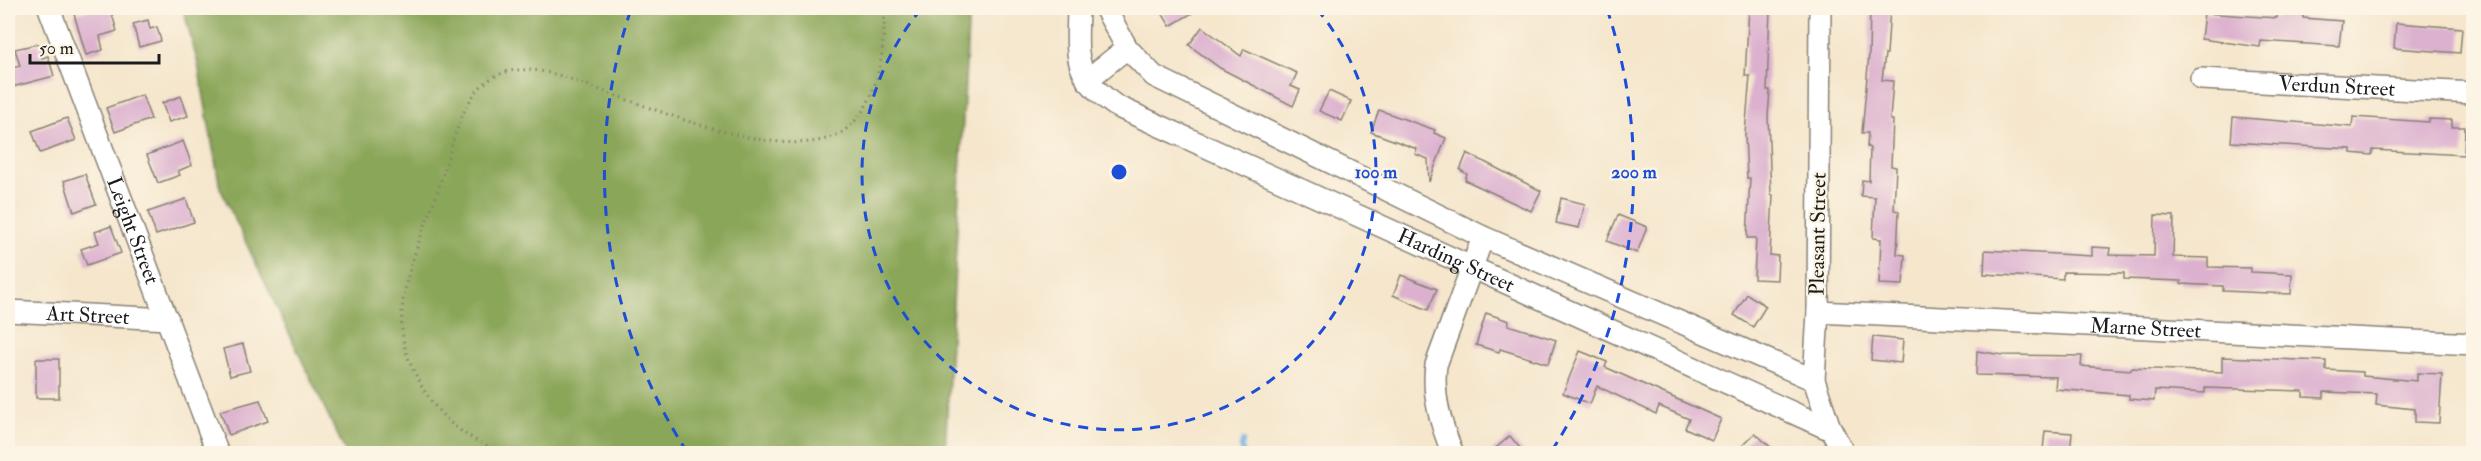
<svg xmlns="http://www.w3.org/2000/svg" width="2481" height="461" font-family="'IM FELL Double Pica',serif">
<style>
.forest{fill:#8aa659;stroke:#53613a;stroke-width:1.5}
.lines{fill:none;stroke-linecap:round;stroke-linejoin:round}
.stream{stroke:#73afe4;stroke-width:5}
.building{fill:#dcb1cf}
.minor-casing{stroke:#888174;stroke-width:24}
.path{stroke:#888174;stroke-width:3;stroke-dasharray:1.5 4.5;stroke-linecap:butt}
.minor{stroke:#fff;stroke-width:21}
.ring{fill:none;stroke:#1d4ed8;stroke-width:3;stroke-dasharray:10 8}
.labels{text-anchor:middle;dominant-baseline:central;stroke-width:4.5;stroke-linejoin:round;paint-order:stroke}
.street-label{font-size:21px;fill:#1c1c1c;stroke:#fcf5e5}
.centre{fill:#1d4ed8;stroke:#fcf5e5;stroke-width:3}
.ring-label{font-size:18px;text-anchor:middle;font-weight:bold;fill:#1d4ed8;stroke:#fcf5e5;stroke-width:4.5;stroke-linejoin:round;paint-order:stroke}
</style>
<rect width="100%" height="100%" fill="#fcf5e5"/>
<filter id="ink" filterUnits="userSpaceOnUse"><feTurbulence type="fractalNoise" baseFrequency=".0167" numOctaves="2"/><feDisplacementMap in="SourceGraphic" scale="12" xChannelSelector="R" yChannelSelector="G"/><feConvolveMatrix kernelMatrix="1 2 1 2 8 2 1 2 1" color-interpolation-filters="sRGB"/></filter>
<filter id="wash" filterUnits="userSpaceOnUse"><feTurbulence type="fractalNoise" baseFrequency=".008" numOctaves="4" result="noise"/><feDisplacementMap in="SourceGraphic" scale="24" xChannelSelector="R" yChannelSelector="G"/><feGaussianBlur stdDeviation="1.35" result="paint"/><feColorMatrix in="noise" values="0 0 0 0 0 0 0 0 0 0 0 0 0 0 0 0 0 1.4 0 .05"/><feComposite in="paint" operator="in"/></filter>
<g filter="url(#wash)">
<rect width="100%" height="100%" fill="#f5e6cc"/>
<polygon class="forest" points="183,8 969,8 945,453 346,453 220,188 198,64"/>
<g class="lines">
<polyline class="stream" points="1243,441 1241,447 1244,454"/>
</g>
<g id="blocks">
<g class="building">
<polygon points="96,8 110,8 117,31 100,36 103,50 86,55 74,14"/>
<polygon points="1159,8 1201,8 1170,26"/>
<polygon points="1749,8 1770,8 1767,90 1770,90 1768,116 1771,195 1773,195 1770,255 1778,256 1777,280 1754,279 1756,238 1747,238 1750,178 1747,178 1745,134 1750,76 1745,76"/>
<polygon points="1870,8 1890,8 1887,54 1885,54 1882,80 1893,81 1890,120 1893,120 1891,166 1896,167 1894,210 1899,211 1897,254 1905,255 1903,285 1879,284 1881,239 1873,238 1875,197 1861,196 1862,180 1869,181 1870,148 1867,147 1868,133 1862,133 1869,54"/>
<polygon points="2278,8 2304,8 2303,18 2342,21 2339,46 2261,41 2260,47 2201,39 2204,13 2277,18"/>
<polygon points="148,20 150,29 157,27 161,41 139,47 133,24"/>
<polygon points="2396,23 2462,28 2460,53 2394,48"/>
<polygon points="1202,27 1241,56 1244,49 1297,73 1291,86 1300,90 1293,106 1220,68 1189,45"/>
<polygon points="38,44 42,58 48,56 54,76 12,87 8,69 20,66 15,49"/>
<polygon points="1329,91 1351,101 1342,121 1319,111"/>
<polygon points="142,95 151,119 115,132 106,108"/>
<polygon points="181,96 188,116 169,122 162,103"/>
<polygon points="1379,110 1435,130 1434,133 1446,138 1429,182 1428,159 1415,154 1417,149 1371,132"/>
<polygon points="2233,117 2352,127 2353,117 2429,122 2429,119 2452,120 2452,127 2465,127 2464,155 2373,150 2372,155 2351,153 2351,149 2231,142"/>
<polygon points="67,118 76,140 40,153 32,131"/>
<polygon points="183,141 192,165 178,171 180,175 158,183 147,155"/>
<polygon points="1467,153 1541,191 1531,211 1465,180 1467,174 1460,170"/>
<polygon points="85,174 96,204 74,212 64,181"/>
<polygon points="1561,198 1585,204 1579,228 1556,223"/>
<polygon points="186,199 194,222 156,235 148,212"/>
<polygon points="1618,215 1647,227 1637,253 1607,241"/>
<polygon points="2155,215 2174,216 2173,257 2208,258 2208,267 2251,268 2251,272 2292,274 2291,294 2223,291 2223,286 2181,284 2181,281 2124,279 2124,273 2063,272 2063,279 1984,274 1985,250 2092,256 2092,247 2110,248 2109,255 2154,256"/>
<polygon points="111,226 121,253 87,265 81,249 99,243 95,232"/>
<polygon points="1401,275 1437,289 1428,310 1393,295"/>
<polygon points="1747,294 1766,306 1753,327 1734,315"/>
<polygon points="1486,313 1509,321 1508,325 1556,340 1548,364 1500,349 1499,352 1476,345"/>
<polygon points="1873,337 1903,340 1901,363 1871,360"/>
<polygon points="243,344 250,371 230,376 223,349"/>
<polygon points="1580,351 1607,362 1605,367 1721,419 1712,440 1685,428 1689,419 1659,406 1656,414 1597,386 1590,404 1563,393"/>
<polygon points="1977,351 2003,355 2082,356 2081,366 2131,370 2131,368 2222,372 2222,357 2326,361 2326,370 2363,372 2363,376 2417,381 2417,373 2442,374 2439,423 2415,422 2415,409 2376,405 2377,394 2324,392 2324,398 2303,397 2303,391 2205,388 2205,393 2155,390 2154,401 2129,399 2129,395 2055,389 2056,377 1976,375"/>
<rect x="36" y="359" width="23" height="39"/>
<polygon points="260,400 268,421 229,435 220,411"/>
<polygon points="2045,431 2072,433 2070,453 2043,450"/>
<polygon points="1755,433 1777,453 1735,453"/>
<polygon points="1510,436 1524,453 1490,453"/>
</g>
</g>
</g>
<g filter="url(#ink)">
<use href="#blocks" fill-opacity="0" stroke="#888174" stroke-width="1.5"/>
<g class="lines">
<g class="minor-casing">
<g id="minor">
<path id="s1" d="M49,8L218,454"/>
<path id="s2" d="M1078,8C1077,57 1072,75 1116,106L1831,430"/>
<polyline points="1105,8 1127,48 1154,76 1483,237 1814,380"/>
<polyline points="1820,8 1818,312 1814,380 1829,425 1844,454"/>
<path id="s3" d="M2201,79L2474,93"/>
<polyline points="1087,80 1127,48"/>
<path id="s4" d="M8,311L168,319"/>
<path id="s5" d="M1818,312L2474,344"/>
<path d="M1453,454C1441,425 1432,396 1436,365L1483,237"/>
</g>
</g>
<path class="path" d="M510,454C458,438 433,413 411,365C387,313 415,253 433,204C447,170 457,104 485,83C519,55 567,78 603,91C659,110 805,174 852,124C882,94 883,47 885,8"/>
<use href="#minor" class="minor"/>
</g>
</g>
<g class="ring">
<path d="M1317 9A257 257 0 1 1 921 9"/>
<path d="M687 452A515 515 0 0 1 631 9M1607 9A515 515 0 0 1 1551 452"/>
</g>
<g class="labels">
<g class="street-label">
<text stroke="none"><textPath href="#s3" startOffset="136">Verdun Street</textPath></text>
<text stroke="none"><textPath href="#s1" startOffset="238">Leight Street</textPath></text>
<text transform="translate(1818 234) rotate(-89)">Pleasant Street</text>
<text stroke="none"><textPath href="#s2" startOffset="486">Harding Street</textPath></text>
<text stroke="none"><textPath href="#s4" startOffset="80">Art Street</textPath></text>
<text stroke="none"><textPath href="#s5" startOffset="328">Marne Street</textPath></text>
</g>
</g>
<circle cx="1119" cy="172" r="9" class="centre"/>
<g class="ring-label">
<text x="1376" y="178">100 m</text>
<text x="1634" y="178">200 m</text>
</g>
<rect width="2481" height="461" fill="none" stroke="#fcf5e5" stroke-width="30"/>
<path d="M30 54v9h129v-9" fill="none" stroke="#1c1c1c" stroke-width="3"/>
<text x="39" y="54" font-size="18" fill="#1c1c1c" stroke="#fcf5e5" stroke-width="4.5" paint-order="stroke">50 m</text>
</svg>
